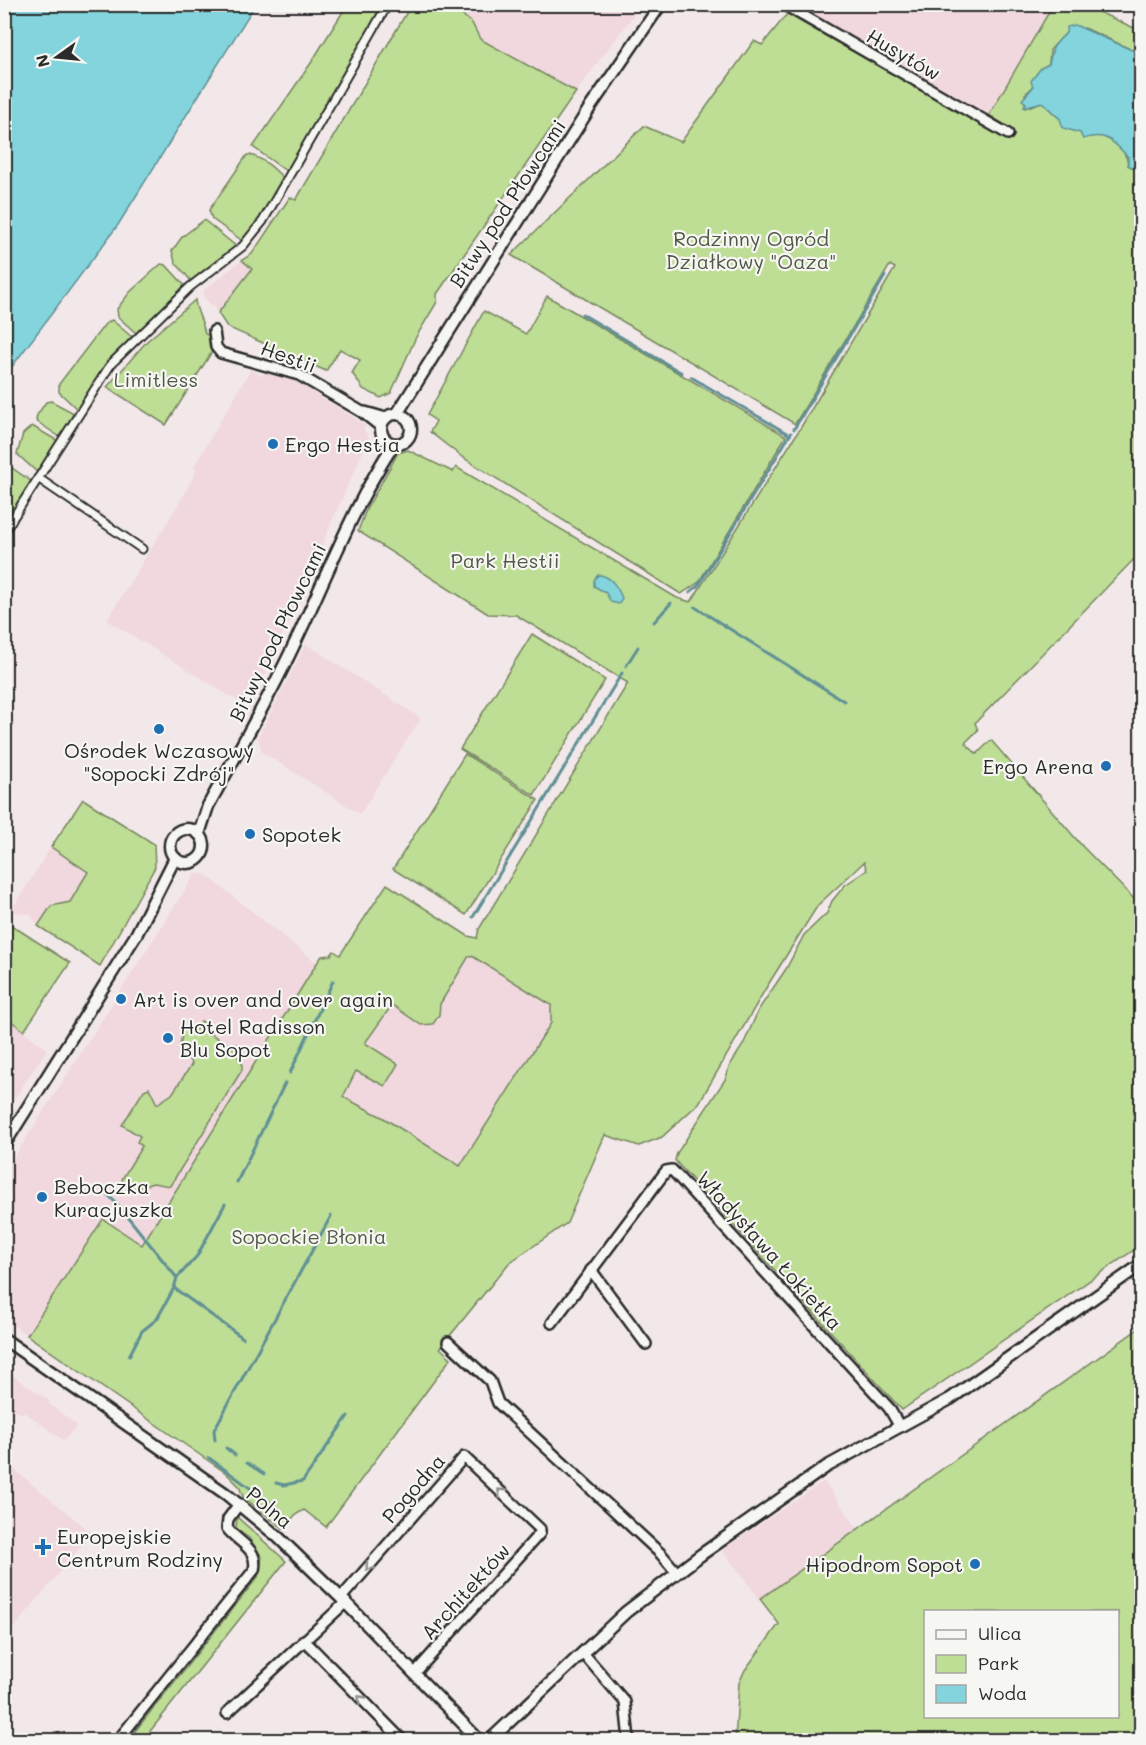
<svg xmlns="http://www.w3.org/2000/svg" width="1146" height="1745" font-family="Mali,sans-serif">
<style>
.built{fill:#f0d8de}
.green{fill:#bedd95;stroke:#748460;stroke-width:1.5;fill-rule:evenodd}
.water{fill:#83d4dc;stroke:#609095;stroke-width:1.5}
.lines{fill:none;stroke-linecap:round;stroke-linejoin:round}
.stream{stroke:#609095;stroke-width:3}
.pedestrian-casing{stroke:#2b2b2b;stroke-width:11}
.minor-casing{stroke:#2b2b2b;stroke-width:14}
.tertiary-casing{stroke:#2b2b2b;stroke-width:15}
.pedestrian{stroke:#f6f6f2;stroke-width:7}
.minor{stroke:#f6f6f2;stroke-width:9}
.tertiary{stroke:#f6f6f2;stroke-width:10}
.oneway{stroke:#90908e}
.poi-dot{fill:#1f6fb2;stroke:#f6f6f2;stroke-width:2}
.labels{text-anchor:middle;dominant-baseline:central;stroke-width:4.5;stroke-linejoin:round;paint-order:stroke}
.street-label{font-size:20px;fill:#2b2b2b;stroke:#f6f6f2}
.park-label{font-size:20px;fill:#505846;stroke:#f6f6f2}
.poi-label{font-size:20px;fill:#2b2b2b;stroke:#f6f6f2;text-anchor:start}
</style>
<rect width="100%" height="100%" fill="#f3e8e9"/>
<filter id="ink" filterUnits="userSpaceOnUse"><feTurbulence type="fractalNoise" baseFrequency=".0167" numOctaves="2"/><feDisplacementMap in="SourceGraphic" scale="12" xChannelSelector="R" yChannelSelector="G"/><feConvolveMatrix kernelMatrix="1 2 1 2 8 2 1 2 1" color-interpolation-filters="sRGB"/></filter>
<g filter="url(#ink)">
<g class="built">
<polygon points="418,5 641,5 576,92"/>
<polygon points="796,5 1053,5 989,115"/>
<polygon points="242,260 253,269 218,313 203,296 204,290"/>
<polygon points="251,369 262,376 265,371 292,379 365,425 364,430 369,438 330,526 298,606 264,669 267,672 262,680 258,678 244,705 107,620 184,495 196,471 194,466"/>
<polygon points="306,644 421,718 360,814 262,752 258,737"/>
<polygon points="51,847 89,872 70,902 51,906 38,926 30,914 20,914 12,909"/>
<polygon points="195,874 205,874 317,963 142,1246 102,1220 27,1335 5,1320 4,1173"/>
<polygon points="469,956 472,956 551,1005 551,1022 460,1166 382,1117 343,1098 356,1071 386,1083 398,1063 364,1043 392,1005 421,1025 438,1014 440,1004"/>
<polygon points="4,1016 47,1049 15,1098 5,1091"/>
<polygon points="4,1370 50,1401 49,1404 77,1425 64,1441 26,1413 19,1413 5,1404"/>
<polygon points="4,1461 92,1533 5,1639 4,1639"/>
<polygon points="824,1481 858,1529 760,1599 722,1550"/>
</g>
<g class="green">
<polygon points="347,5 386,5 290,174 253,147 311,63"/>
<polygon points="411,5 450,5 472,23 480,39 576,92 437,294 437,302 416,337 391,393 381,398 363,389 352,373 360,360 340,349 326,371 227,327 218,313 252,269 242,260 252,254 290,197 296,200"/>
<path d="M1053,5H1083L1141,31V54L1085,28L1066,33L1050,50L1049,64L1041,68L1035,76L1033,87L1025,94V108L1042,102C1048,107 1053,114 1060,118C1080,133 1125,134 1128,165L1141,172V552L975,723L978,730L965,743L977,754L991,740L1083,847L1141,906V1245L902,1410L678,1164L675,1160L677,1153L726,1078L729,1067L743,1045L759,1009L786,969L804,935L827,913L832,901L845,885L867,870L864,862L818,905L766,988L699,1103L662,1137L639,1146L605,1135L567,1223L509,1263L440,1348L451,1358L326,1527L304,1510L295,1515L284,1529L243,1497L239,1486L226,1473L27,1335L103,1219L142,1245L317,963L322,956L331,955L334,951L340,955L387,884L468,936L477,938L479,929L628,683L516,615L488,614L358,531L366,510L398,453L408,450L453,472L456,467L677,598L691,602L801,427L895,268L890,265L795,424L511,255L644,126L681,142L754,41L762,45L787,14L1005,138L1011,129L989,115ZM469,956H472L551,1005V1023L460,1166L382,1117L343,1097L356,1071L385,1086L398,1064L365,1043L392,1005L421,1025L433,1024L439,1015L440,1004Z"/>
<path d="M247,155C261,155 277,171 286,181L244,242L212,219L209,210Z"/>
<polygon points="204,220 237,247 192,282 175,262 172,251 182,237"/>
<polygon points="161,264 166,265 186,287 137,334 118,317 117,309 130,292"/>
<polygon points="547,296 786,436 699,582 681,594 462,457 430,432 436,421 427,415 484,311 526,334"/>
<path d="M195,300C196,312 203,320 205,334L212,336L213,350L166,425L107,387L147,341Z"/>
<polygon points="112,320 133,338 106,366 78,410 59,392 59,384 105,324"/>
<polygon points="51,401 74,413 60,437 36,421 37,415 46,402"/>
<polygon points="32,426 58,441 38,473 17,454 23,434"/>
<polygon points="7,468 12,468 32,482 5,527"/>
<polygon points="532,634 605,680 534,795 460,749"/>
<polygon points="465,754 538,800 466,915 393,869"/>
<polygon points="83,799 154,844 155,867 100,966 38,926 51,906 70,902 88,872 51,847"/>
<polygon points="5,921 70,963 24,1031 5,1016"/>
<polygon points="201,1021 206,1024 203,1029 233,1048 235,1044 241,1048 238,1057 242,1063 242,1070 170,1186 153,1183 132,1190 124,1184 122,1179 142,1146 137,1142 140,1136 122,1125 144,1090 149,1088 157,1104 172,1094 192,1064 180,1046 183,1029 196,1029"/>
<path d="M1141,1327V1740H735L739,1683L745,1670L779,1624L760,1599ZM926,1612H1118V1716H926Z"/>
<polygon points="237,1517 286,1561 143,1740 128,1740 258,1577 262,1557 249,1538 236,1529"/>
</g>
<g class="water">
<polygon points="5,4 255,5 118,225 5,376"/>
<path d="M1075,25L1141,54V172L1128,165V157C1112,140 1106,132 1083,139L1080,133L1063,128L1060,119L1042,102L1024,107L1026,103L1022,100L1033,87L1031,81L1041,68L1049,64C1053,44 1053,47 1066,33L1067,27Z"/>
<path d="M598,575C611,575 618,588 622,598L619,604L611,602L606,593L594,586V580Z"/>
</g>
<g class="lines">
<g class="stream">
<polyline points="1034,11 1038,4"/>
<polyline points="582,314 682,373"/>
<polyline points="691,377 790,435"/>
<polyline points="794,429 885,276"/>
<polyline points="690,592 698,586 791,433"/>
<polyline points="695,607 844,701"/>
<polyline points="654,622 671,603"/>
<polyline points="626,666 638,647"/>
<polyline points="473,917 622,673"/>
<polyline points="290,1073 333,981"/>
<polyline points="237,1182 285,1083"/>
<polyline points="100,1187 119,1206 177,1278 174,1288 243,1338"/>
<polyline points="177,1278 197,1256 225,1204"/>
<polyline points="129,1356 142,1331 157,1319 174,1288"/>
<polyline points="215,1440 214,1430 331,1216"/>
<polyline points="226,1448 235,1455"/>
<polyline points="209,1458 279,1509"/>
<polyline points="247,1463 264,1474"/>
<polyline points="276,1483 284,1485 303,1481 348,1416"/>
</g>
<g class="pedestrian-casing">
<g id="pedestrian">
<polyline points="38,478 142,549"/>
<polyline points="4,532 111,364 190,287 243,246 263,221 388,4"/>
</g>
</g>
<g class="minor-casing">
<g id="minor">
<polyline points="783,4 1008,134"/>
<polyline points="214,331 216,347 221,353 299,375 362,412 381,427"/>
<polyline points="365,412 386,418"/>
<polyline points="591,1270 646,1344"/>
<polyline points="552,1323 666,1171 672,1170 889,1408 900,1427"/>
<polyline points="448,1342 490,1381 498,1403 661,1554 677,1573"/>
<polyline points="341,1598 464,1457 540,1529 540,1533 415,1673"/>
<polyline points="304,1640 402,1740"/>
<polyline points="583,1653 625,1702 629,1740"/>
<polyline points="227,1713 346,1602"/>
<path d="M118,1740L254,1570C259,1548 238,1543 227,1528L228,1519L239,1504"/>
</g>
</g>
<g class="tertiary-casing">
<g id="tertiary">
<circle cx="396" cy="429" r="15"/>
<polyline points="397,414 589,109 661,4"/>
<circle cx="187" cy="846" r="17"/>
<path d="M199,834L208,806C239,749 273,692 300,632C330,568 355,503 394,444"/>
<polyline points="4,1145 136,935 175,858"/>
<polyline points="4,1339 226,1494 278,1537 341,1598 479,1740"/>
<polyline points="490,1740 626,1612 702,1554 826,1467 950,1399 1142,1264"/>
</g>
</g>
<use href="#pedestrian" class="pedestrian"/>
<use href="#minor" class="minor"/>
<use href="#tertiary" class="tertiary"/>
</g>
<defs><path id="oneway-chevron" d="M-2-3.5L2.5 0L-2 3.5" fill="none" stroke-width="1.6" stroke-linecap="round" stroke-linejoin="round" transform="scale(1.5)"/></defs>
<g class="oneway">
<use href="#oneway-chevron" transform="translate(501 1492) rotate(-137)"/>
<use href="#oneway-chevron" transform="translate(369 1567) rotate(131)"/>
<use href="#oneway-chevron" transform="translate(361 1699) rotate(-134)"/>
</g>
</g>
<g class="poi-dot">
<circle cx="273" cy="444" r="6"/>
<circle cx="159" cy="729" r="6"/>
<circle cx="1106" cy="766" r="6"/>
<circle cx="250" cy="834" r="6"/>
<circle cx="121" cy="999" r="6"/>
<circle cx="168" cy="1038" r="6"/>
<circle cx="42" cy="1197" r="6"/>
<path d="M40 1538h6v6h6v6h-6v6h-6v-6h-6v-6h6z"/>
<circle cx="975" cy="1564" r="6"/>
</g>
<g class="labels">
<g class="street-label">
<text transform="translate(904 54) rotate(30)">Husytów</text>
<text transform="translate(507 203) rotate(-57)">Bitwy pod Płowcami</text>
<text transform="translate(289 356) rotate(20)">Hestii</text>
<text transform="translate(277 632) rotate(-64)">Bitwy pod Płowcami</text>
<text transform="translate(770 1250) rotate(48)">Władysława Łokietka</text>
<text transform="translate(413 1488) rotate(-49)">Pogodna</text>
<text transform="translate(270 1507) rotate(40)">Polna</text>
<text transform="translate(465 1591) rotate(-48)">Architektów</text>
</g>
<g class="park-label">
<text x="751" y="238">Rodzinny Ogród<tspan x="751" dy="23">Działkowy "Oaza"</tspan></text>
<text x="156" y="379">Limitless</text>
<text x="505" y="560">Park Hestii</text>
<text x="309" y="1236">Sopockie Błonia</text>
</g>
<g class="poi-label">
<text x="285" y="444">Ergo Hestia</text>
<text x="159" y="750" text-anchor="middle">Ośrodek Wczasowy<tspan x="159" dy="23">"Sopocki Zdrój"</tspan></text>
<text x="1094" y="766" text-anchor="end">Ergo Arena</text>
<text x="262" y="834">Sopotek</text>
<text x="133" y="999">Art is over and over again</text>
<text x="180" y="1026">Hotel Radisson<tspan x="180" dy="23">Blu Sopot</tspan></text>
<text x="54" y="1186">Beboczka<tspan x="54" dy="23">Kuracjuszka</tspan></text>
<text x="57" y="1536">Europejskie<tspan x="57" dy="23">Centrum Rodziny</tspan></text>
<text x="963" y="1564" text-anchor="end">Hipodrom Sopot</text>
</g>
</g>
<rect width="1146" height="1745" fill="none" stroke="#f6f6f2" stroke-width="24"/>
<rect x="12" y="12" width="1122" height="1721" fill="none" stroke="#2b2b2b" stroke-width="2" filter="url(#ink)"/>
<rect x="924" y="1610" width="195" height="108" fill="#f6f6f2" stroke="#a5a5a2" stroke-width="1.5"/>
<rect x="936" y="1630" width="30" height="9" fill="#f6f6f2" stroke="#a5a5a2" stroke-width="1.5"/>
<text x="978" y="1640" font-size="18" fill="#2b2b2b">Ulica</text>
<rect x="936" y="1655" width="30" height="18" fill="#bedd95" stroke="#a5a5a2" stroke-width="1.5"/>
<text x="978" y="1670" font-size="18" fill="#2b2b2b">Park</text>
<rect x="936" y="1685" width="30" height="18" fill="#83d4dc" stroke="#a5a5a2" stroke-width="1.5"/>
<text x="978" y="1700" font-size="18" fill="#2b2b2b">Woda</text>
<g transform="translate(57 57) rotate(255)" stroke="#f6f6f2" stroke-width="4.5" paint-order="stroke">
<path d="M0-4.5L10 22L0 15L-10 22Z" fill="#2b2b2b"/>
<text y="-9" font-size="16" font-weight="bold" text-anchor="middle" fill="#2b2b2b">N</text>
</g>
</svg>
